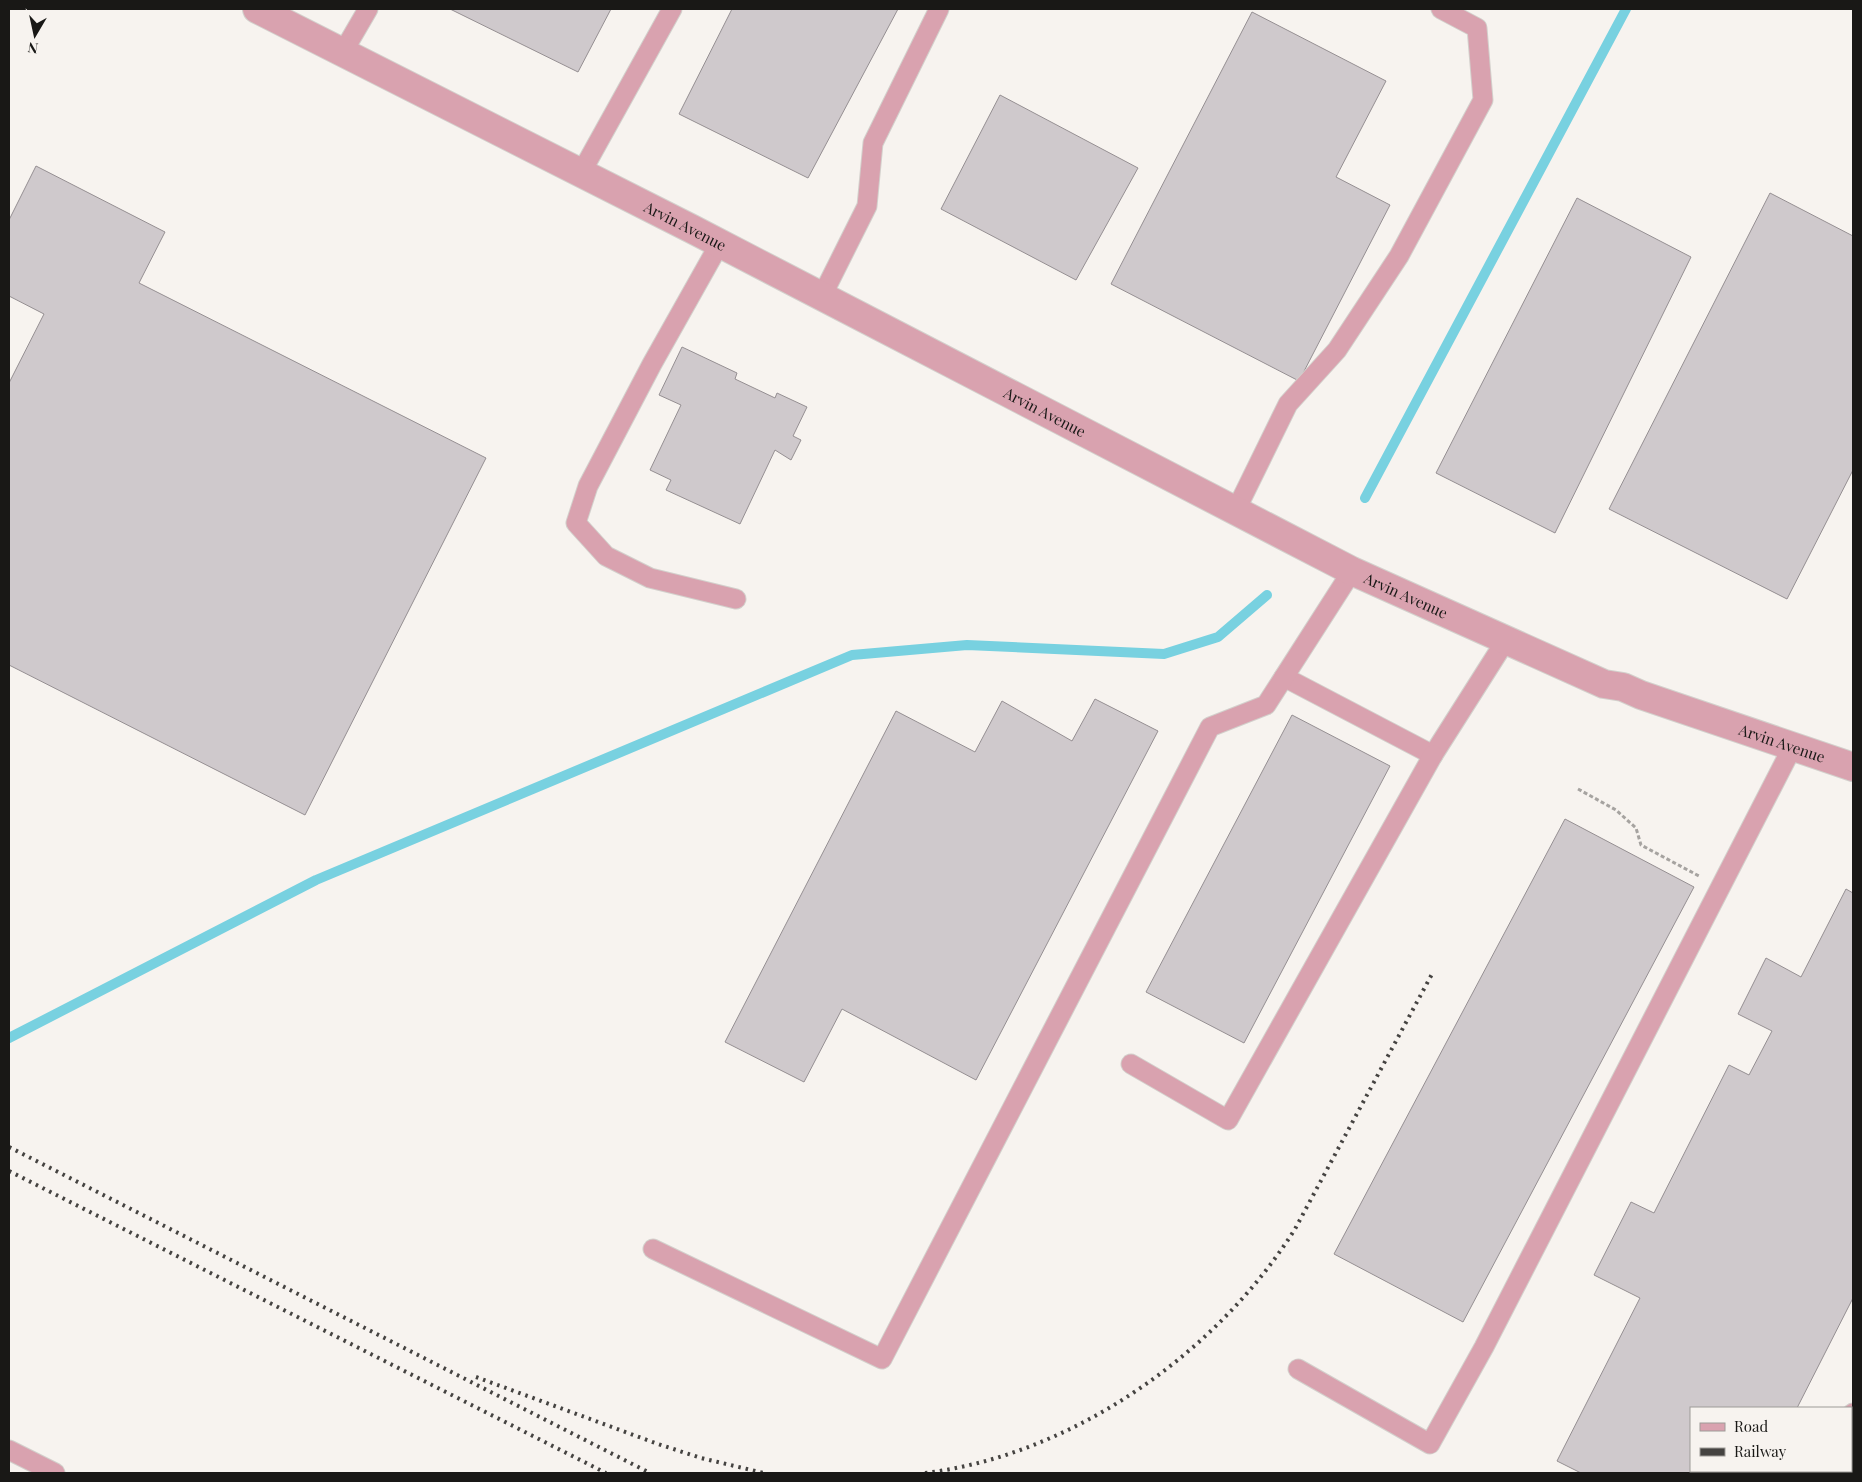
<svg xmlns="http://www.w3.org/2000/svg" width="1862" height="1482" font-family="'Playfair Display',serif">
<style>
.lines{fill:none;stroke-linecap:round;stroke-linejoin:round}
.stream{stroke:#78d1e0;stroke-width:10}
.building{fill:#cfc9cc;stroke:#958f92}
.lane-casing{stroke:#d3d0cc;stroke-width:21}
.street-casing{stroke:#d3d0cc;stroke-width:30}
.path{stroke:#a6a3a0;stroke-width:3;stroke-dasharray:4 2.5;stroke-linecap:butt}
.lane{stroke:#d9a2af;stroke-width:19}
.street{stroke:#d9a2af;stroke-width:28}
.rail{stroke:#454341;stroke-width:4;stroke-dasharray:2.5 5;stroke-linecap:butt}
.labels{text-anchor:middle;dominant-baseline:central;stroke-width:4;stroke-linejoin:round;paint-order:stroke}
.street-label{font-size:15px;fill:#191816;stroke:#f7f3ef}
</style>
<rect width="100%" height="100%" fill="#f7f3ef"/>
<g class="lines">
<g class="stream">
<polyline points="1365,498 1626,9"/>
<polyline points="9,1038 316,880 852,655 967,645 1164,654 1218,637 1267,595"/>
</g>
</g>
<g class="building">
<polygon points="450,9 611,9 578,72"/>
<polygon points="732,9 898,9 808,178 679,114"/>
<polygon points="1252,12 1386,81 1336,177 1390,205 1299,381 1111,284"/>
<polygon points="1000,95 1138,168 1076,280 941,209"/>
<polygon points="36,166 165,232 139,283 486,458 305,815 9,665 9,383 44,314 9,296 9,220"/>
<polygon points="1770,193 1853,236 1853,470 1787,599 1609,509"/>
<polygon points="1577,198 1691,257 1555,533 1436,473"/>
<polygon points="682,347 737,373 735,379 775,398 777,393 807,407 793,436 801,440 791,460 775,450 740,524 666,490 671,480 650,470 681,405 659,395"/>
<polygon points="1095,699 1158,731 976,1080 842,1009 804,1082 725,1042 896,711 975,752 1002,701 1072,741"/>
<polygon points="1292,715 1390,766 1244,1043 1146,992"/>
<polygon points="1565,819 1694,887 1463,1322 1334,1254"/>
<polygon points="1846,889 1853,893 1853,1298 1797,1408 1691,1408 1691,1471 1766,1471 1764,1473 1581,1473 1557,1461 1640,1298 1594,1275 1631,1202 1654,1213 1729,1065 1749,1075 1772,1031 1738,1014 1766,958 1801,977"/>
</g>
<g class="lines">
<g class="lane-casing">
<g id="lane">
<polyline points="343,52 368,9"/>
<polyline points="581,173 672,9"/>
<polyline points="720,243 652,364 588,486 576,523 606,556 650,578 736,599"/>
<polyline points="822,296 867,206 873,143 939,9"/>
<polyline points="1236,510 1288,404 1337,350 1399,256 1483,100 1477,28 1441,9"/>
<polyline points="1284,677 1433,755 1506,640"/>
<polyline points="1131,1064 1228,1120 1433,755"/>
<polyline points="653,1249 882,1359 1210,727 1266,705 1352,571"/>
<polyline points="1298,1369 1430,1444 1484,1347 1793,746"/>
<polyline points="1851,1418 1853,1413"/>
<polyline points="9,1450 55,1473"/>
<polyline points="1822,1473 1823,1471"/>
</g>
</g>
<g class="street-casing">
<g id="street">
<path id="s1" d="M257,9L692,229L1352,571L1604,684L1623,687L1641,695L1853,767"/>
</g>
</g>
<polyline class="path" points="1578,789 1616,810 1636,828 1641,845 1699,876"/>
<use href="#lane" class="lane"/>
<use href="#street" class="street"/>
<g class="rail">
<polyline points="9,1147 650,1473"/>
<polyline points="9,1171 606,1473"/>
<polyline points="476,1377 658,1444 701,1458 764,1473"/>
<path d="M925,1473C1073,1455 1217,1353 1295,1229L1432,974"/>
</g>
</g>
<g class="labels">
<g class="street-label">
<text stroke="none"><textPath href="#s1" startOffset="480">Arvin Avenue</textPath></text>
<text stroke="none"><textPath href="#s1" startOffset="885">Arvin Avenue</textPath></text>
<text stroke="none"><textPath href="#s1" startOffset="1290">Arvin Avenue</textPath></text>
<text stroke="none"><textPath href="#s1" startOffset="1695">Arvin Avenue</textPath></text>
</g>
</g>
<rect width="1862" height="1482" fill="none" stroke="#191816" stroke-width="20"/>
<rect x="1690" y="1407" width="162" height="65" fill="#f7f3ef" stroke="#9e9b98"/>
<rect x="1700" y="1423" width="25" height="8" fill="#d9a2af" stroke="#9e9b98"/>
<text x="1734" y="1432" font-size="15" fill="#191816">Road</text>
<rect x="1700" y="1448" width="25" height="8" fill="#454341" stroke="#9e9b98"/>
<text x="1734" y="1457" font-size="15" fill="#191816">Railway</text>
<g transform="translate(35 35) rotate(189)" stroke="#f7f3ef" stroke-width="4" paint-order="stroke">
<path d="M0-4L9 19L0 12L-9 19Z" fill="#191816"/>
<text y="-8" font-size="14" font-weight="bold" text-anchor="middle" fill="#191816">N</text>
</g>
</svg>
